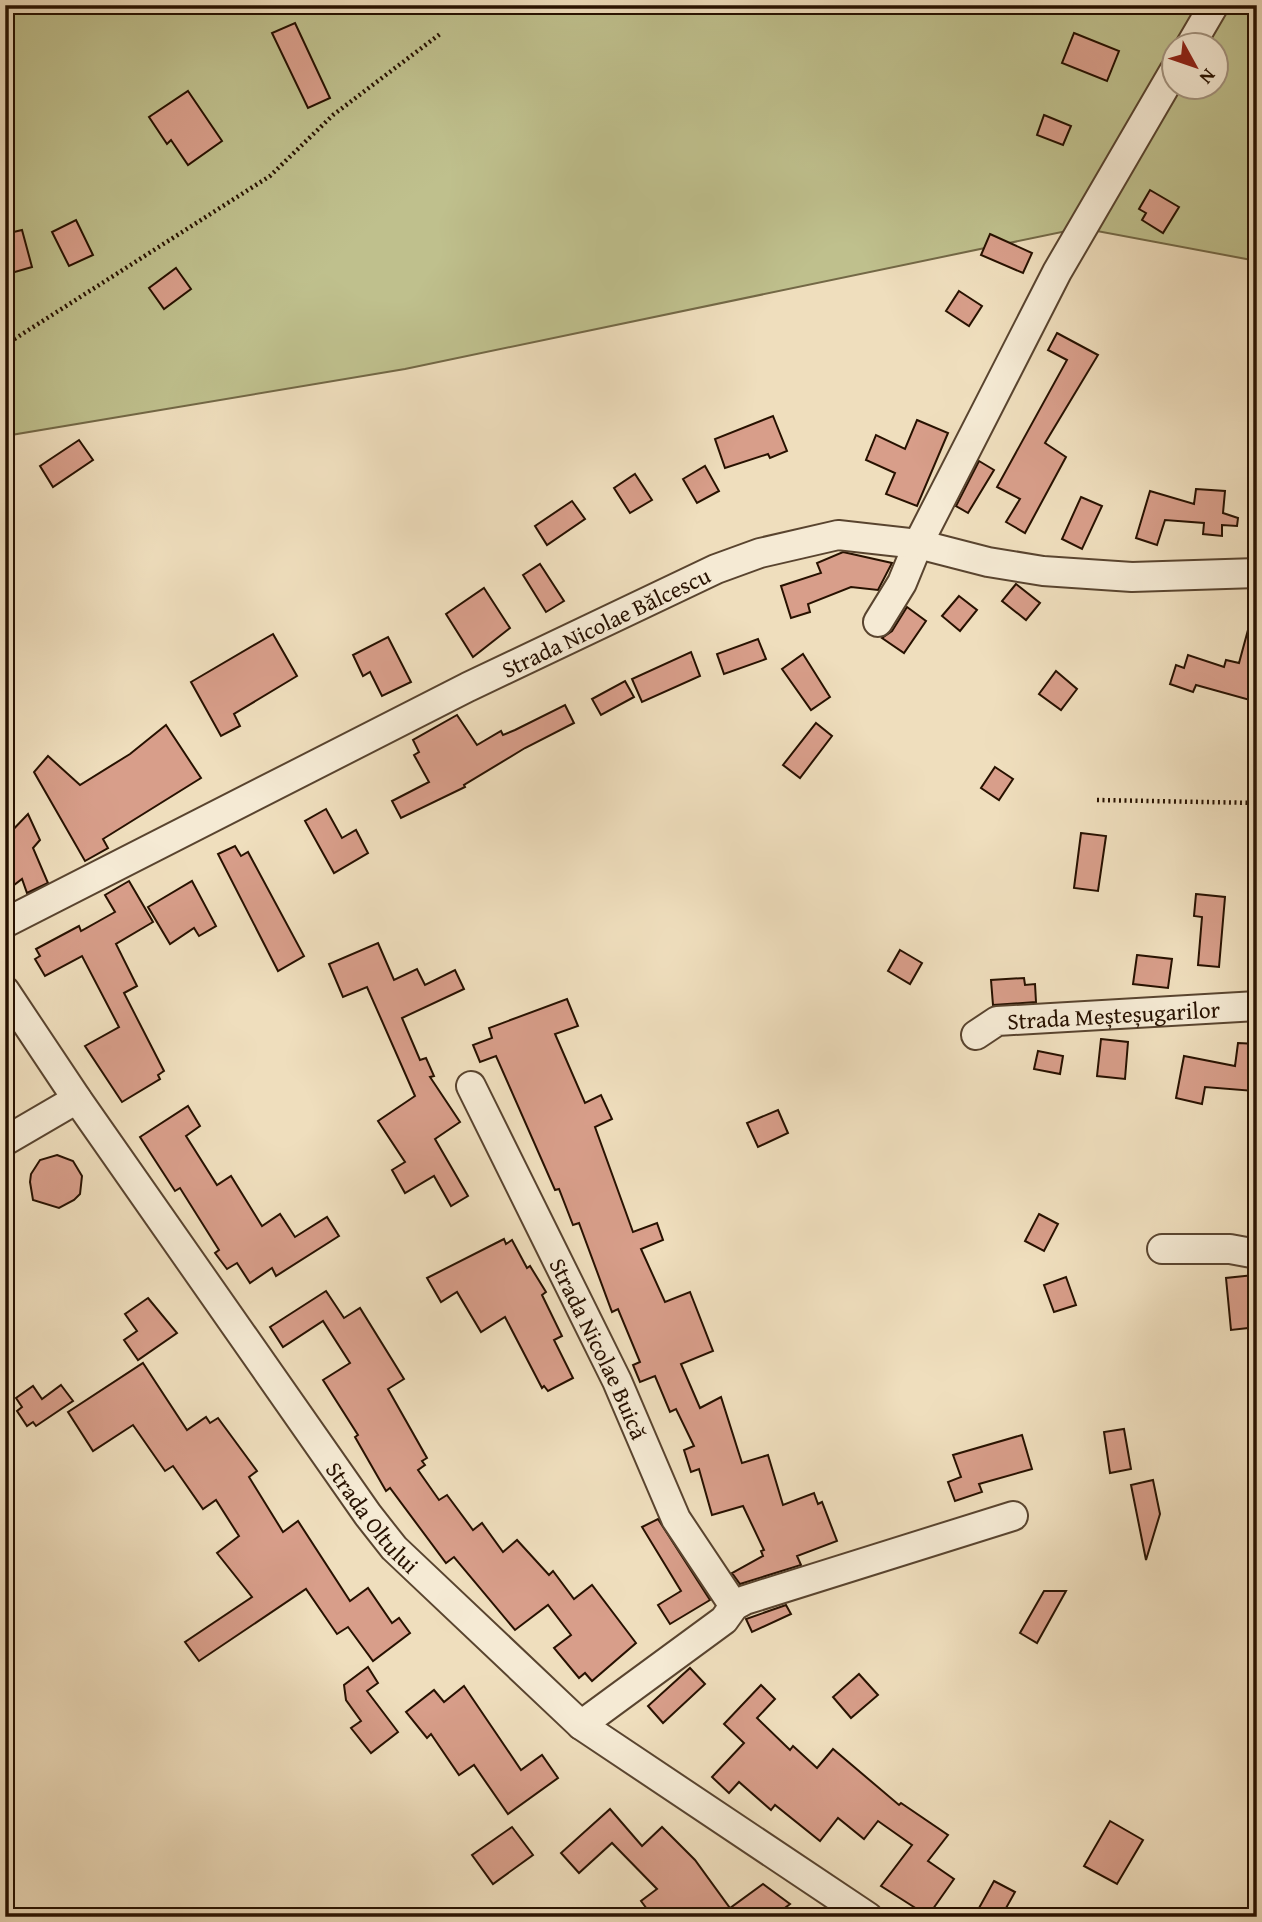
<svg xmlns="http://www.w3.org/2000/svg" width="1262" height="1922" font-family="'Gentium Book Plus',serif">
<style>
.green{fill:#bfc08d;stroke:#736846;stroke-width:2;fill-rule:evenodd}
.building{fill:#d89e8a;stroke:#271100;stroke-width:2}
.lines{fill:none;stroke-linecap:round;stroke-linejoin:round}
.minor-casing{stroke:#59442f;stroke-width:32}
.path{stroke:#271100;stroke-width:4.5;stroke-dasharray:2 3.5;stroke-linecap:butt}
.minor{stroke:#f5ead4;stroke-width:28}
.labels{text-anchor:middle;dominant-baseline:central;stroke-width:6;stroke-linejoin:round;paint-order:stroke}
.street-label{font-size:23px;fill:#271100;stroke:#f5ead4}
</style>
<rect width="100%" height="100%" fill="#efdebd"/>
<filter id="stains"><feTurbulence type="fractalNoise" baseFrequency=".00286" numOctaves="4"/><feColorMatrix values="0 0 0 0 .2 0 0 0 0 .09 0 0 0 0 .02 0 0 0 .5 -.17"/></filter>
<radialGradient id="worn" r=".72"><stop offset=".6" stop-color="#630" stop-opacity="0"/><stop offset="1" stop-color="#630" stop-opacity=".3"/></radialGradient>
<path class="green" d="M5,5H1257V261L1081,228L405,369L5,436ZM1174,46H1216V88H1174Z"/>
<g class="building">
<polygon points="295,23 330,98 308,108 272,33"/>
<polygon points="1074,33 1119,51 1107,81 1062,63"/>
<polygon points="188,91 222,141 188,165 171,140 167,144 149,117"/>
<polygon points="1044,115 1071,126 1063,145 1037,135"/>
<polygon points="1150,190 1179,207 1163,233 1142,220 1146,213 1139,209"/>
<polygon points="76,220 93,255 69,266 52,232"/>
<polygon points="22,230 32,267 8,274 5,234"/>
<polygon points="990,234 1032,253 1023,273 981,255"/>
<polygon points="176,268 191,289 164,309 149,288"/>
<polygon points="959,291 982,306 969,326 946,311"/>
<polygon points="1057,333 1098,355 1045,443 1066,457 1025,533 1006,522 1020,499 997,487 1067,360 1048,350"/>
<polygon points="773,416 787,451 770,458 768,454 725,468 715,439"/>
<polygon points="917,420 948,433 917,506 886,494 895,473 866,460 876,435 905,449"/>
<polygon points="79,440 93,460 53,487 40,466"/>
<polygon points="979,461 994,470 968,513 956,506"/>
<polygon points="705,466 719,491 697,503 683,479"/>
<polygon points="635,474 652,500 630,513 614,488"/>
<polygon points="1196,489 1225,491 1223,513 1238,518 1237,526 1222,525 1222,536 1203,534 1204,523 1165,520 1157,545 1136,538 1150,491 1194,504"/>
<polygon points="1081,497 1102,506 1082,549 1062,539"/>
<polygon points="572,501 585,519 547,545 535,526"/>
<polygon points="843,552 892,563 878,590 851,587 808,604 810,612 791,618 781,586 821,573 817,563"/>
<polygon points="540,564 564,601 546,612 523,575"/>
<polygon points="1016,584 1040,603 1026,620 1002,601"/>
<polygon points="484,588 510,628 473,657 446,614"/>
<polygon points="959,596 977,610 960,631 942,616"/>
<polygon points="907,607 926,621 904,653 882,638 892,631"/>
<polygon points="1251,619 1257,620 1257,702 1196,685 1193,692 1170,684 1176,665 1184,668 1188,655 1224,667 1226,660 1239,663"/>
<polygon points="273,634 297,676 234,714 240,726 221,736 191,682"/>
<polygon points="388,637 411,682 382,696 370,672 363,676 353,655"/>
<polygon points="758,639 766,659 724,674 717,654"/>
<polygon points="691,652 700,676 642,702 632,679"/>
<polygon points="803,654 830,697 811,710 782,669"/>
<polygon points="1056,671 1077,689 1061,710 1039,694"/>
<polygon points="625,681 634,697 601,715 592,699"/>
<polygon points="565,705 574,723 525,748 464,785 465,787 401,818 392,801 429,782 414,755 419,752 413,740 457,715 477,745 501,731 503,735 515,730"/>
<polygon points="816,723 832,736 800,778 783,765"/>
<polygon points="166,725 201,778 103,839 108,848 85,861 34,772 48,756 80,785 130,754"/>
<polygon points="995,767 1013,779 999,800 981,788"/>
<polygon points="326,809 342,838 356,830 368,853 334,873 305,821"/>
<polygon points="28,814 40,840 33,848 48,883 27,893 22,879 5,892 5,838"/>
<polygon points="1081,833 1106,836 1098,891 1074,888"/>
<polygon points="235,846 241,856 248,852 304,956 278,971 218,854"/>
<polygon points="129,881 153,922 116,944 137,986 124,993 164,1071 158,1075 160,1079 122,1102 85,1046 119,1027 82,956 45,976 35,959 40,956 36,949 79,926 81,931 115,912 105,895"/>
<polygon points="192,881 216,926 199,936 194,928 170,944 148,907"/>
<polygon points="1196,894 1225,897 1219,967 1198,965 1202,917 1194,916"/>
<polygon points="378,943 394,980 417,969 425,985 455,970 464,989 402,1018 420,1060 426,1058 434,1076 430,1077 460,1122 435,1139 468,1196 451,1206 434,1176 405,1193 392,1170 405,1162 378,1121 415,1096 367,987 343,997 329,964"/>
<polygon points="900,950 922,963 910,984 888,971"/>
<polygon points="1137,955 1172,959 1168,988 1133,984"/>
<polygon points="1024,978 1025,985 1035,984 1036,1002 993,1005 991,980"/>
<polygon points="567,999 578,1026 555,1034 585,1103 601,1095 612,1119 595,1127 633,1232 657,1223 663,1240 641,1249 665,1302 690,1292 713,1351 681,1364 700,1408 721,1397 742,1463 768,1455 783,1505 814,1493 818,1504 822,1502 837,1541 797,1556 801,1565 740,1584 732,1573 763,1556 761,1551 764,1550 743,1506 712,1515 699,1469 691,1472 684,1450 694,1446 676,1409 670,1412 655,1376 640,1382 633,1365 640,1362 618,1309 612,1312 579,1223 573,1225 559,1189 555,1190 496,1056 480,1062 473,1045 492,1038 489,1028"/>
<polygon points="1101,1039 1128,1042 1125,1079 1097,1076"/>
<polygon points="1238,1043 1257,1044 1254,1091 1205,1087 1202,1104 1176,1098 1184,1056 1235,1066"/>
<polygon points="1038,1051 1063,1056 1060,1074 1034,1069"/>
<polygon points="188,1106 200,1126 186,1136 217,1185 231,1176 262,1226 280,1214 295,1237 327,1217 339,1236 276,1276 272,1268 250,1283 237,1263 227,1269 215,1253 219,1250 180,1188 175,1191 140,1137"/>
<polygon points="778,1110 788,1133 758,1147 747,1123"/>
<polygon points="57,1155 73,1161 82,1176 80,1194 74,1200 59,1208 33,1200 30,1182 31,1174 40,1160"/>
<polygon points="1039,1214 1058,1224 1044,1251 1025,1241"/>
<polygon points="504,1239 506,1244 512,1240 527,1268 530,1266 546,1292 542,1295 562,1336 554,1340 573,1378 548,1391 544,1386 542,1388 505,1317 481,1332 457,1292 441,1302 427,1278"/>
<polygon points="1254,1275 1257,1278 1257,1327 1231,1330 1226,1278"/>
<polygon points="1066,1277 1076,1305 1054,1312 1044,1285"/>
<polygon points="326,1291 344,1318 360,1308 404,1379 388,1389 427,1458 422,1461 425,1465 418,1470 439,1500 447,1495 473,1530 482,1523 503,1552 517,1540 549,1575 553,1571 574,1599 592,1585 636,1643 592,1681 585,1673 579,1678 554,1648 571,1635 548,1605 515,1630 454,1557 446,1563 390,1488 386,1491 355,1437 358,1435 323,1380 350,1363 323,1321 283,1347 270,1327"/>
<polygon points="148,1298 177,1333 138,1360 124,1340 137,1331 125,1314"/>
<polygon points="143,1363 187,1430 206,1417 210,1423 218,1418 257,1471 249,1477 283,1532 298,1521 350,1601 368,1588 392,1623 399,1618 410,1633 373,1661 348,1627 337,1634 306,1589 199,1661 185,1642 252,1597 217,1553 239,1536 216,1500 203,1509 173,1466 165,1471 133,1425 93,1451 68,1412"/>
<polygon points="61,1385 73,1401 36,1426 33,1422 27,1426 17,1411 22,1407 16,1398 33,1386 42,1399"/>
<polygon points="1124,1429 1131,1469 1110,1473 1104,1432"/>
<polygon points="1022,1435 1032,1469 979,1484 982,1492 955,1501 948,1482 961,1477 953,1455"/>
<polygon points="1153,1480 1160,1514 1146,1560 1131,1485"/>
<polygon points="658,1519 710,1600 670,1624 658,1605 681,1591 642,1527"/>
<polygon points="1044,1591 1066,1591 1037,1643 1020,1633"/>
<polygon points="786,1605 791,1614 752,1632 746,1619"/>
<polygon points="368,1667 378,1683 367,1691 398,1732 371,1753 351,1728 361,1721 346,1700 344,1685"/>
<polygon points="690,1668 705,1684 663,1723 648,1706"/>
<polygon points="859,1674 878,1695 851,1718 833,1697"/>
<polygon points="761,1685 775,1699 757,1718 790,1750 793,1746 817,1768 833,1749 899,1805 901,1803 948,1835 928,1861 954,1879 928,1916 881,1886 912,1845 878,1821 864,1839 838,1818 820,1841 775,1805 771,1810 739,1782 729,1793 712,1777 744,1743 724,1724"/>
<polygon points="464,1686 521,1770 542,1755 558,1778 508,1814 474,1765 459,1775 431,1734 427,1738 406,1712 434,1690 444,1702"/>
<polygon points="610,1809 642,1846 662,1827 695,1860 730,1908 763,1884 790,1904 773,1917 653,1917 641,1901 657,1889 612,1843 579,1873 561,1853"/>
<polygon points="1110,1821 1143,1840 1117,1884 1084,1866"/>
<polygon points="512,1827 533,1855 493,1884 472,1855"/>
<polygon points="994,1881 1015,1892 1001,1917 974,1917"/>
</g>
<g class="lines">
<g class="minor-casing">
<g id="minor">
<polyline points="1190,46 1214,5"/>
<polyline points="878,622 902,583 918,544 1057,272 1174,71"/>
<path id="s1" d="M5,923L468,687L716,569L760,553L838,535L918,544L988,562L1043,571L1132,577L1257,573"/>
<path id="s2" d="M5,991L77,1099L368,1515L394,1548L581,1725L868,1917"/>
<path id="s3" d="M976,1035L997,1021L1257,1006"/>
<path id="s4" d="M471,1086L617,1381L676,1519L734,1606"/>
<polyline points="5,1141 77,1099"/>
<polyline points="1162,1249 1230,1249 1257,1254"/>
<polyline points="581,1725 724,1620 734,1606 745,1600 1013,1516"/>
</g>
</g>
<g class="path">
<polyline points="5,345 270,176 333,115 440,34"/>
<polyline points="1097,800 1257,803"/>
</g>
<use href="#minor" class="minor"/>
</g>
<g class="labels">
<g class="street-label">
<text stroke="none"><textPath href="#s1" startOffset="672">Strada Nicolae Bălcescu</textPath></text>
<text stroke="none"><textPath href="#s3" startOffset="142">Strada Meșteșugarilor</textPath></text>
<text stroke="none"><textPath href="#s4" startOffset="292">Strada Nicolae Buică</textPath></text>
<text stroke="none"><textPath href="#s2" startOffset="642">Strada Oltului</textPath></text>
</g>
</g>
<rect width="1262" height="1922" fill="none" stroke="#efdebd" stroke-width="28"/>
<rect x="7" y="7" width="1248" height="1908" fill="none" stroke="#271100" stroke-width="3.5"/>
<rect x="14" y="14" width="1234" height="1894" fill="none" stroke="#271100" stroke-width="2"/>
<g transform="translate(1195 66) rotate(130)"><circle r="33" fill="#f5ead4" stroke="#a3937f" stroke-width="2"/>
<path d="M0-5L12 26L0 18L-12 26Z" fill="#8f2418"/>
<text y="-10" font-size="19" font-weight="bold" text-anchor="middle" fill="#271100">N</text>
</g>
<rect width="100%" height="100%" filter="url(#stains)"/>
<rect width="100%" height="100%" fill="url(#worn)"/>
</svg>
